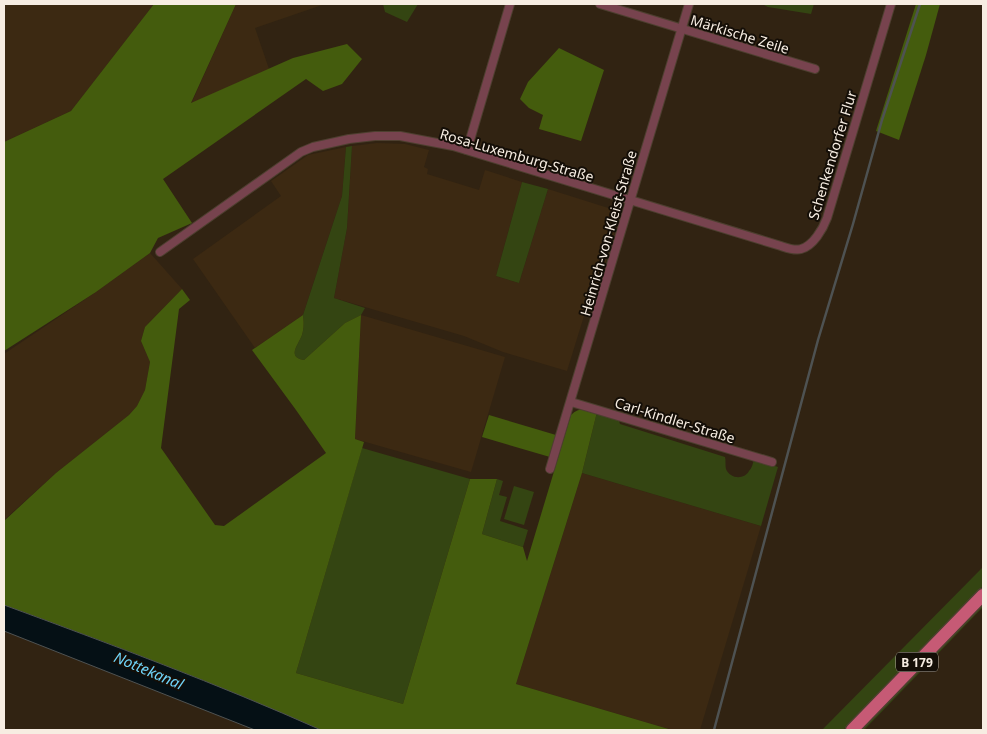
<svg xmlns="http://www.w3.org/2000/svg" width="987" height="734" font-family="'Noto Sans',sans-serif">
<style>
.built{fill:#3c2912}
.green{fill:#344512}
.forest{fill:#445c0d}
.water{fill:#051015;stroke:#4e5252}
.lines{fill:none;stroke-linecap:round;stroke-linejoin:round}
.stream{stroke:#4e5252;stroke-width:2.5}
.minor-casing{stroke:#4d3f2f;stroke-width:10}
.primary-casing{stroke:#4d3f2f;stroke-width:15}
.minor{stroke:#77434e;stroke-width:8}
.primary{stroke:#c65a75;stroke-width:12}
.labels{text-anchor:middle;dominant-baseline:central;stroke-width:4;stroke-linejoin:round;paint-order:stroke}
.shield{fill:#140e07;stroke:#b3aaa0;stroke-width:1}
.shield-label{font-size:12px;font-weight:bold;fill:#f7ede2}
.street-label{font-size:14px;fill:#f7ede2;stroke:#140e07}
.water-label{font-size:15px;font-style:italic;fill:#70d5fa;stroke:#140e07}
</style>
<rect width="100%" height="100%" fill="#312312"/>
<g class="built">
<polygon points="4,4 154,4 71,111 4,142"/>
<polygon points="236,4 325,4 255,28 269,69 191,104"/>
<polygon points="377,143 405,144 429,150 424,167 428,169 427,174 479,190 485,170 522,182 496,276 519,283 548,189 621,212 593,305 588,303 567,371 503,352 464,336 334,298 347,228 352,146"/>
<polygon points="346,147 342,196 303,315 255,348 193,259 281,196 271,181 308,155"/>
<polygon points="150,253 182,289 145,327 141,341 150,362 145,390 137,406 129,415 56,473 4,520 4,354 96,292"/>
<polygon points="361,315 505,357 471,472 355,439"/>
<polygon points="582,473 761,526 700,730 672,730 516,684"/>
</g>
<g class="green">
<polygon points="383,4 418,4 407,22 385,12"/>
<polygon points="762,4 814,4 811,14 768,7"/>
<path d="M352,146L347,228L334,298L365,308L361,315L345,323L304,360C286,357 299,344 302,335C304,328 304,322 303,315L342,196L346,147Z"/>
<polygon points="522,182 548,189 519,283 496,276"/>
<path d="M597,412L618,418L620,424L725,457C726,461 725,464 726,469C730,479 744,480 749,471C752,468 753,463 754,459L778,467L761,526L582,473Z"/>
<polygon points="362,448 470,479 403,704 296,673"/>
<polygon points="497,479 503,481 499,495 507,497 500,521 528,530 523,547 482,534"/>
<polygon points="514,486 534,492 524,525 504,519"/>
<polygon points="983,567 983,586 843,730 822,730"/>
<polygon points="983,602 983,607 864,730 860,730"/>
</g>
<g class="forest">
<polygon points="154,4 236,4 191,103 293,58 347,44 362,59 342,84 323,91 306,79 163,179 192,223 158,238 150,253 96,292 4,351 4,142 71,111"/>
<polygon points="916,4 940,4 926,55 899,140 876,131"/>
<polygon points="559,48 604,70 581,141 539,129 543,115 529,108 520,99 528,82"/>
<path d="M182,289L190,300L179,309L161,448L215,525L224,526L326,453L296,410L252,350L303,315C304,322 304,328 302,335C299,344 286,357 304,360L345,323L361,315L355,439L364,442L296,673L403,704L470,479H497L482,534L523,547L527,561L571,415C579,407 587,409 597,412L582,473L516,684L672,730H321C218,684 110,644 4,605V521L56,473L129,415L137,406L145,390L150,362L141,341L145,327Z"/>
<polygon points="489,415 556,435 550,457 482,437"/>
</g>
<path class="water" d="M4,605C110,644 218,684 321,730H255L4,631Z"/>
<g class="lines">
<polyline class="stream" points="714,730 818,340 853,224 882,120 920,4"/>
<g class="minor-casing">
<g id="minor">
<polyline points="600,4 815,69"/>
<polyline points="467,150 510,4"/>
<path d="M160,252L301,152L313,147L349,139L375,136H400L453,146L781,246C787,248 795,251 801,249C813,246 823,229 827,218L891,4"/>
<polyline points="571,402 772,462"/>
<polyline points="550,469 689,4"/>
</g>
</g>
<g class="primary-casing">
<polyline id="primary" points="852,730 983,595"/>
</g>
<use href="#minor" class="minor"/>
<use href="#primary" class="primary"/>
</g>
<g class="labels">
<rect class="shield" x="896" y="652.5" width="42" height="19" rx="4"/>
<g class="shield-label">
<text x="917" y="662">B 179</text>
</g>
<g class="street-label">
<text transform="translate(740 34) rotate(17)">Märkische Zeile</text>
<text transform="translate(517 155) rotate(16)">Rosa-Luxemburg-Straße</text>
<text transform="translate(832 155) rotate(-73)">Schenkendorfer Flur</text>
<text transform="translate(608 233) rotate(-74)">Heinrich-von-Kleist-Straße</text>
<text transform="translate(675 420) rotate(17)">Carl-Kindler-Straße</text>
</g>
<g class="water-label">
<text transform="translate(149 670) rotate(23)">Nottekanal</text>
</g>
</g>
<rect width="987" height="734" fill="none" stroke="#f7ede2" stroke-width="10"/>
</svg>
